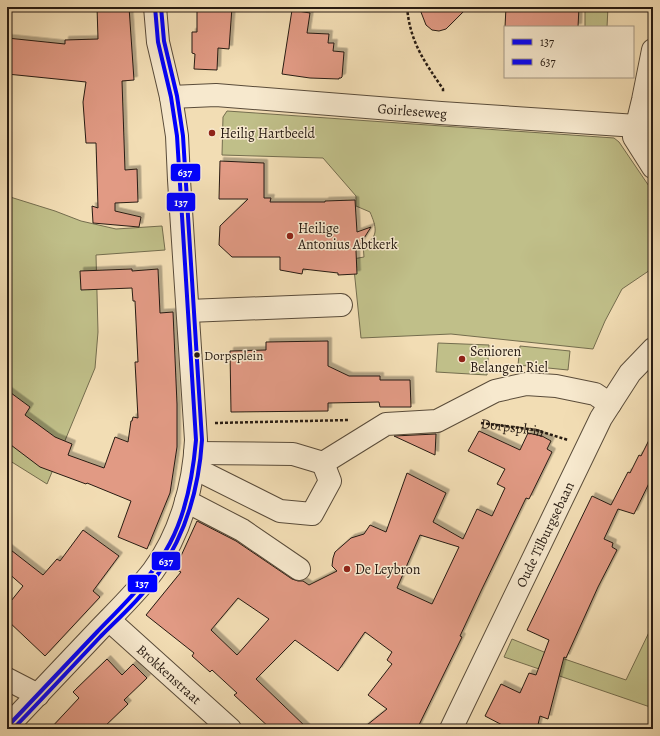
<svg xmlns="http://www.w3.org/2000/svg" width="660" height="736" font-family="Alegreya,serif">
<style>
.green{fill:#c0bf89;stroke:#746d4e}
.building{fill:#e19a84;stroke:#271b12;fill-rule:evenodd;filter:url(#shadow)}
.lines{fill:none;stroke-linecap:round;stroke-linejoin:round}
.minor-casing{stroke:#5a4c3a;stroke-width:24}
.path{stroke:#271b12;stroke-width:2.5;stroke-dasharray:3 2;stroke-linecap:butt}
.minor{stroke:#f7e9ce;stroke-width:22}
.bus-1-casing{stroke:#f7e9ce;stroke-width:7}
.bus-2-casing{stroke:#f7e9ce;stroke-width:7}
.bus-1{stroke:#00f;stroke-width:4}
.bus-2{stroke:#00f;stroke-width:4}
.poi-dot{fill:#8f2418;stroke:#f7e9ce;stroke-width:1.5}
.bus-dot{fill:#271b12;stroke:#f7e9ce;stroke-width:1.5}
.labels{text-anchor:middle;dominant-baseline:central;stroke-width:3;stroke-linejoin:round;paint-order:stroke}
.bus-label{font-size:13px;fill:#271b12;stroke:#f7e9ce;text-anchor:start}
.street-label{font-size:14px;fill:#271b12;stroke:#f7e9ce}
.poi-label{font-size:14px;fill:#271b12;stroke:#f7e9ce;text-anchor:start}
.line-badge{stroke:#f7e9ce;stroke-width:1.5}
.badge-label{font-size:11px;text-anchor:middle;font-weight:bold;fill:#fff}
</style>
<defs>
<filter id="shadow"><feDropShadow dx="3.5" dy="-3.5" stdDeviation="0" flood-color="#0004"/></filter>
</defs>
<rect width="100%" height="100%" fill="#f2ddb4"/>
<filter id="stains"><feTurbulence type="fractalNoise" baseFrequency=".005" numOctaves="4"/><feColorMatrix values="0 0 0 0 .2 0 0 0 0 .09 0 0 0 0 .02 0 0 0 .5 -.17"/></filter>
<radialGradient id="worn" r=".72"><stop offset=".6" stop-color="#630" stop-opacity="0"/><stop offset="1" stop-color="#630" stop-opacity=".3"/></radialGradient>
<g class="green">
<polygon points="585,7 608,7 607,27 585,27"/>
<path d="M227,111L614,138L619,142L653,192V268L622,289L605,321L593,349L451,334L361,338L353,259L364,257L363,244C380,238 376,226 370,212L356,206V196L323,158L222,155L223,117Z"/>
<polygon points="7,196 55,211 81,221 116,229 162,226 165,250 96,255 98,332 95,368 47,484 7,459"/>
<polygon points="438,343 489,345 487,375 436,372"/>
<polygon points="520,346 570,351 568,370 518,365"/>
<polygon points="653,624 653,708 504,657 512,639 544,652 626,680"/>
</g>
<g class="building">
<polygon points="97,7 129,7 134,80 122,81 125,170 137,169 138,202 115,203 115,211 141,217 139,227 93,223 92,206 98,208 96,143 86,143 83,102 86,82 7,74 7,38 65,44 65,40 98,39"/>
<polygon points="197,7 232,7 229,49 218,48 217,70 194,69 195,54 192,53 192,32 197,32"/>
<polygon points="419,7 468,7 446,29 439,31 432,30 426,25"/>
<polygon points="506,7 579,7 578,27 505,27"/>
<polygon points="292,10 310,13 307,33 329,34 328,43 334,43 333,51 344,52 342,77 341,78 339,78 339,79 310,78 282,74"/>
<polygon points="220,161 264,163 264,198 271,198 270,202 325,202 325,201 355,200 357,232 371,227 356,251 357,274 338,275 338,273 303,269 302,274 280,270 280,257 232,257 219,245 220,226 248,199 219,199"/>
<polygon points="132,269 132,271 158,269 160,313 173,312 177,404 177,447 170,493 147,549 118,537 131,501 87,483 86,484 40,467 7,442 7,390 30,407 25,415 55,437 72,444 68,455 104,468 115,437 128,442 131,421 132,421 133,417 138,418 135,362 138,362 135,301 133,301 132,288 81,290 80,271"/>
<polygon points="328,341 328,366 349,376 380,376 380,380 410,380 411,407 380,407 379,402 328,403 328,411 231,412 230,351 266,350 266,342"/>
<path d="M479,431L520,450L528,433L542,436L551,441L547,449L552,452L529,499L526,498L481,591L460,636L462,637L417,729H362L387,709L368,695L392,664L387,660L392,652L365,632L338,671L295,640L256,679L308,729H271L234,695L237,693L212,670L210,672L192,656L194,653L146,615L181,572L175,569L197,521L236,541L292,579L298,581H303L309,585L337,571L332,566L333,558L335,552L351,538L364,534L370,525L386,532L407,473L446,493L433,522L463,539L477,509L492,516L505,488L497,484L505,469L468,451ZM420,535L459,547L432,604L397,588ZM238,598L269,619L237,655L211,630Z"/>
<polygon points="653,432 653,475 634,514 618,509 604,539 613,543 612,547 617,550 598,587 566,658 564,657 548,719 540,716 537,729 515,729 506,727 485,716 501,684 520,693 529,673 536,675 549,640 527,630 592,496 611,505 628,472 630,473 639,455 641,456"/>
<polygon points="436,434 435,455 394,436"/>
<polygon points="83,530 119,556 93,591 100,597 45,656 7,620 7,606 23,586 7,572 7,547 43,575 57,559 60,561"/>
<polygon points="107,659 122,675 133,664 147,678 124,700 128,704 102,729 50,729 79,698 73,692"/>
</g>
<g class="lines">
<g class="minor-casing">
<g id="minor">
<polyline points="653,50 643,100 634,137 653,167"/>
<path id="s2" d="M171,97L216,95L441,113L637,126L653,132"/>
<polyline points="188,311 341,305"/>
<polyline points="195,453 293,454 323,463 386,424 437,421 495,391 526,384 556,386 595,394 610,404"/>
<polyline points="194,468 280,511 312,514 330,481 323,463"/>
<polyline points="186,501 242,530 299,569"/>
<path id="s3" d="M109,620L230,729"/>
<polyline points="7,679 38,695"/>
<path d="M7,727C37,695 67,664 97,632C116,612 136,593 153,571C180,535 194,485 196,440L179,180L177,136L171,97L158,42L155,7"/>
<path id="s4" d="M451,729L601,418L630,373L653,349"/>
</g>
</g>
<g class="path">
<path d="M407,7C410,42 424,61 443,89V92"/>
<polyline points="215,423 350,420"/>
<path id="s1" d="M481,423L536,430L568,440"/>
</g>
<use href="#minor" class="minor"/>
<g class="bus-1-casing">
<path id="bus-1" d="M7,727C37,695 67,664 97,632C124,604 152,578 170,543C187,511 193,475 196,440L177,136L171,97L158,42L155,7"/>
</g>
<g class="bus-2-casing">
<path id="bus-2" d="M13,729C43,698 72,667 101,636C121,616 142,597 158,574C186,534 199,487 202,440L183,136L177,96L164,41L161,7"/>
</g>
<use href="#bus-1" class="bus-1"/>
<use href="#bus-2" class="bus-2"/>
</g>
<g class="poi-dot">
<circle cx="212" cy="133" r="4"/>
<circle cx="290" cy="236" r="4"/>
<circle cx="462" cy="359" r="4"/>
<circle cx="347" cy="569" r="4"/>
</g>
<circle class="bus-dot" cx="197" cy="355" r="3.5"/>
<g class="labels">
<g class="bus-label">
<text x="204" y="355">Dorpsplein</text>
</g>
<g class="street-label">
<text stroke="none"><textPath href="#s2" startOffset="242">Goirleseweg</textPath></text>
<text stroke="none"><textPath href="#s1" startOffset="32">Dorpsplein</textPath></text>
<text stroke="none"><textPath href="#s4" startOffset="216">Oude Tilburgsebaan</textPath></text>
<text stroke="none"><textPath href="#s3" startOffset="81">Brokkenstraat</textPath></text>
</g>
<g class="poi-label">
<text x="220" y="133">Heilig Hartbeeld</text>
<text x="298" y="228">Heilige<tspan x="298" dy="16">Antonius Abtkerk</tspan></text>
<text x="470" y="351">Senioren<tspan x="470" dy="16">Belangen Riel</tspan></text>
<text x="355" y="569">De Leybron</text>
</g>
</g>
<g class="line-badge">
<rect x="170" y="163" width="31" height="19" rx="4" fill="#00f"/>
<rect x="166" y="192" width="30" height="20" rx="4" fill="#00f"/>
<rect x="151" y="551" width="30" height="20" rx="4" fill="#00f"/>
<rect x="127" y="574" width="31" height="19" rx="4" fill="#00f"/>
</g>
<g class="badge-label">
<text x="185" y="176">637</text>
<text x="181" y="206">137</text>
<text x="166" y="565">637</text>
<text x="142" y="587">137</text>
</g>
<rect width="660" height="736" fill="none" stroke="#f2ddb4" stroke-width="24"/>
<rect x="8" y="8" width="644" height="720" fill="none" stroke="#271b12" stroke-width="2"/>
<rect x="12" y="12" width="636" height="712" fill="none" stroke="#271b12"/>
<rect x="504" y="26" width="130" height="52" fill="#f7e9ce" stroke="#a49783"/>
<rect x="512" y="39" width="20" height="6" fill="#0000ff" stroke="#a49783"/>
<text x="540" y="46" font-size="12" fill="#271b12">137</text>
<rect x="512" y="59" width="20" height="6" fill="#0000ff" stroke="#a49783"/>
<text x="540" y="66" font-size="12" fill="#271b12">637</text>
<rect width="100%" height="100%" filter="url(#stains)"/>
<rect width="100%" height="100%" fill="url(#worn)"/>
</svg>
